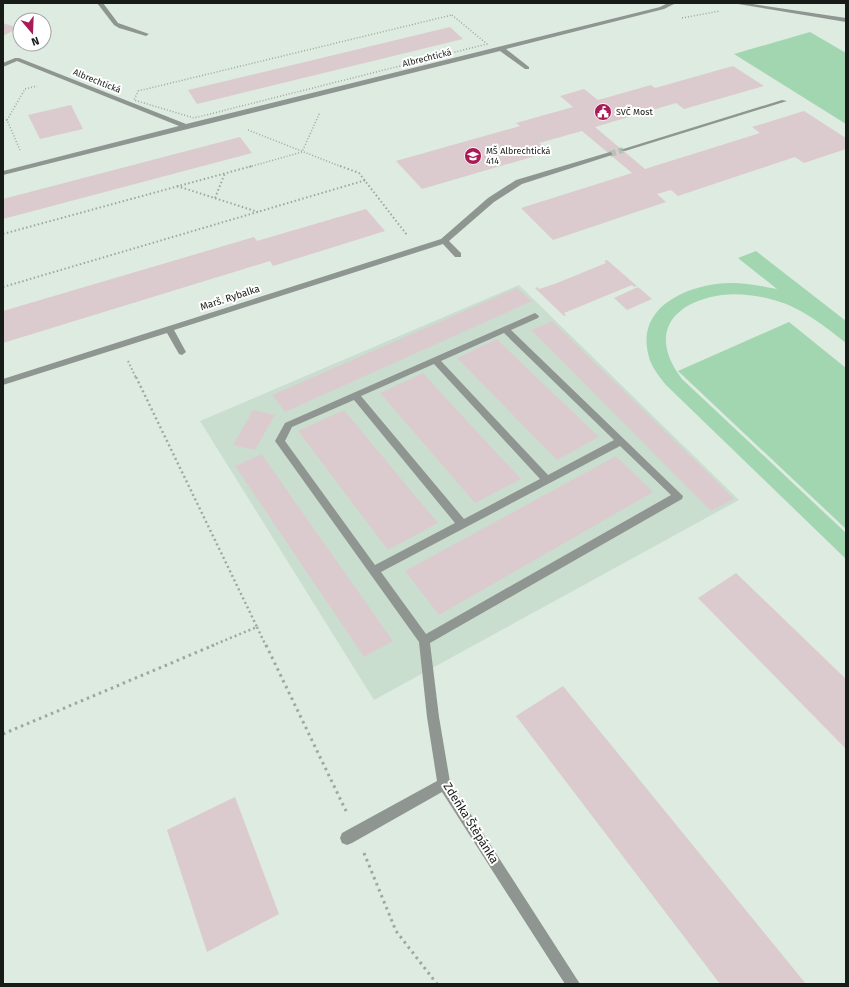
<svg xmlns="http://www.w3.org/2000/svg" width="849" height="987" font-family="'Fira Sans',sans-serif">
<style>
.built{fill:#cadecf}
.green{fill:#a2d6b0}
.building{fill:#dccbce}
.lines{fill:none;stroke-linecap:round;stroke-linejoin:round}
.minor-tunnel{stroke:#b5c2b8;stroke-width:6;stroke-dasharray:6 3;stroke-linecap:butt}
.path-far3{stroke:#9da89f;stroke-width:1.5;stroke-dasharray:1 2;stroke-linecap:butt}
.path-far2{stroke:#9da89f;stroke-width:2;stroke-dasharray:1.5 2.5;stroke-linecap:butt}
.path-far1{stroke:#9da89f;stroke-width:2.5;stroke-dasharray:2 3;stroke-linecap:butt}
.path{stroke:#9da89f;stroke-width:3;stroke-dasharray:2.5 4;stroke-linecap:butt}
.minor{fill:#8f9590;fill-rule:evenodd}
.labels{text-anchor:middle;dominant-baseline:central;stroke-width:4;stroke-linejoin:round;paint-order:stroke}
.far-street-label{font-size:9px;fill:#171c18;stroke:#fff}
.far-poi-label{font-size:9px;fill:#171c18;stroke:#fff;text-anchor:start}
.street-label{font-size:10px;fill:#171c18;stroke:#fff}
.near-street-label{font-size:12px;fill:#171c18;stroke:#fff}
</style>
<rect width="100%" height="100%" fill="#ddebe0"/>
<polygon class="built" points="519,285 739,500 374,700 200,421"/>
<g class="green">
<polygon points="810,32 846,53 846,124 734,54"/>
<path d="M756,251L846,321V343C823,325 800,306 770,299C755,295 738,293 722,295C671,302 648,335 682,379L846,533V559L666,385C658,375 650,365 648,353C638,310 680,289 716,284C736,281 757,285 777,289L738,258Z"/>
<polygon points="789,322 846,368 846,529 678,371"/>
</g>
<g class="building">
<polygon points="3,23 18,28 3,36"/>
<polygon points="450,27 463,39 197,104 188,90"/>
<polygon points="733,66 764,86 684,109 676,103 595,127 645,169 760,133 752,127 804,111 846,138 846,149 804,163 795,157 678,196 671,190 657,194 666,202 553,240 521,208 632,173 582,131 539,143 549,152 422,189 396,161 520,126 516,123 573,107 560,96 584,89 598,100 651,85 655,88"/>
<polygon points="71,105 83,129 40,139 28,115"/>
<polygon points="240,137 252,153 3,219 3,199"/>
<polygon points="366,209 385,231 273,266 270,261 3,343 3,311 254,237 257,241"/>
<polygon points="607,260 637,286 634,287 632,285 564,313 566,315 564,316 535,288 537,287 539,289 557,283 606,263 604,261"/>
<polygon points="638,287 652,299 627,310 614,298"/>
<polygon points="517,288 532,301 296,407 285,412 272,395"/>
<polygon points="552,321 716,481 734,499 711,511 531,330"/>
<polygon points="497,339 511,353 599,437 557,460 457,358"/>
<polygon points="423,373 443,395 521,479 475,503 380,393"/>
<polygon points="253,410 275,415 255,450 233,445"/>
<polygon points="344,410 416,497 438,523 388,550 298,431"/>
<polygon points="262,454 267,462 393,641 364,657 235,466"/>
<polygon points="616,456 653,492 439,615 405,571"/>
<polygon points="736,573 846,679 846,749 698,598"/>
<polygon points="563,686 806,984 720,984 516,716"/>
<polygon points="235,797 279,914 207,952 167,830"/>
</g>
<g class="lines">
<polyline class="minor-tunnel" points="610,154 623,150"/>
<g class="path-far3">
<polygon points="452,15 487,44 194,118 134,100 138,91"/>
<polyline points="682,18 720,11"/>
<polyline points="7,120 25,89 37,86"/>
<polyline points="3,121 7,120 20,150"/>
<polyline points="248,130 342,167"/>
<polyline points="249,167 302,152 320,112"/>
</g>
<g class="path-far2">
<polyline points="340,166 359,173 407,235"/>
<polyline points="177,186 258,212"/>
<polyline points="215,198 225,173"/>
<polyline points="3,234 252,166"/>
<polyline points="3,287 366,180"/>
<polyline points="128,361 136,378"/>
</g>
<g class="path-far1">
<polyline points="136,377 257,627 211,646"/>
<polyline points="257,627 266,646"/>
</g>
<g class="path">
<polyline points="266,645 347,813"/>
<polyline points="3,734 214,645"/>
<polyline points="364,853 396,931 437,984"/>
</g>
<g class="minor">
<polygon points="97,3 103,3 118,23 149,34 146,36 119,28 114,25"/>
<polygon points="668,3 676,3 664,9 506,49 529,67 529,69 525,69 500,51 3,175 3,171 179,126 17,61 3,67 3,63 15,58 19,58 186,124 660,7"/>
<polygon points="732,3 746,3 846,18 846,22"/>
<polygon points="782,100 787,101 625,151 620,150"/>
<polygon points="610,152 612,153 612,155 522,184 494,202 449,241 461,253 461,257 455,257 443,244 174,330 186,352 182,355 179,354 167,333 3,385 3,379 441,239 488,198 516,180"/>
<path d="M535,313L539,316L538,318L511,330L683,496L682,499L430,643L439,717L450,782L580,984H565L442,792L352,843L347,845L342,843L340,838L342,833L437,781L427,717L419,642L275,441L285,423ZM504,333L614,440L548,475L441,361ZM434,364L540,479L464,519L361,396ZM354,400L455,523L375,565L285,441L292,427ZM620,446L671,495L426,634L381,572Z"/>
</g>
</g>
<defs>
<g id="civic-disc" transform="scale(0.9)"><circle r="9.5" fill="#aa1a56" stroke="#fff"/><path d="M-.6-6.5H3V-4.5H.6V-3L4-1V1h2V6H-6V1h2V-1L-.6-3ZM-1.2 2.5V6h2.4V2.5Z" fill="#fff"/></g>
<g id="school-disc" transform="scale(0.9)"><circle r="9.5" fill="#aa1a56" stroke="#fff"/><path d="M0-5L7-2L0 1L-7-2ZM-4 1L0 2.5L4 1V4Q0 6-4 4Z" fill="#fff"/></g>
</defs>
<g fill-rule="evenodd">
<use href="#civic-disc" x="603" y="112"/>
<use href="#school-disc" x="473" y="156"/>
</g>
<g class="labels">
<g class="far-street-label">
<text transform="translate(427 58) rotate(-14)">Albrechtická</text>
<text transform="translate(97 81) rotate(22)">Albrechtická</text>
</g>
<g class="far-poi-label">
<text x="616" y="112">SVČ Most</text>
<text x="486" y="151">MŠ Albrechtická<tspan x="486" dy="10">414</tspan></text>
</g>
<g class="street-label">
<text transform="translate(230 298) rotate(-18)">Marš. Rybalka</text>
</g>
<g class="near-street-label">
<text transform="translate(471 823) rotate(58)">Zdeňka Štěpánka</text>
</g>
</g>
<rect width="849" height="987" fill="none" stroke="#171c18" stroke-width="8"/>
<g transform="translate(32 32) rotate(161)"><circle r="19" fill="#ffffff" stroke="#a2a4a3"/>
<path d="M0-3L7 15L0 10L-7 15Z" fill="#aa1a56"/>
<text y="-6" font-size="11" font-weight="bold" text-anchor="middle" fill="#171c18">N</text>
</g>
</svg>
